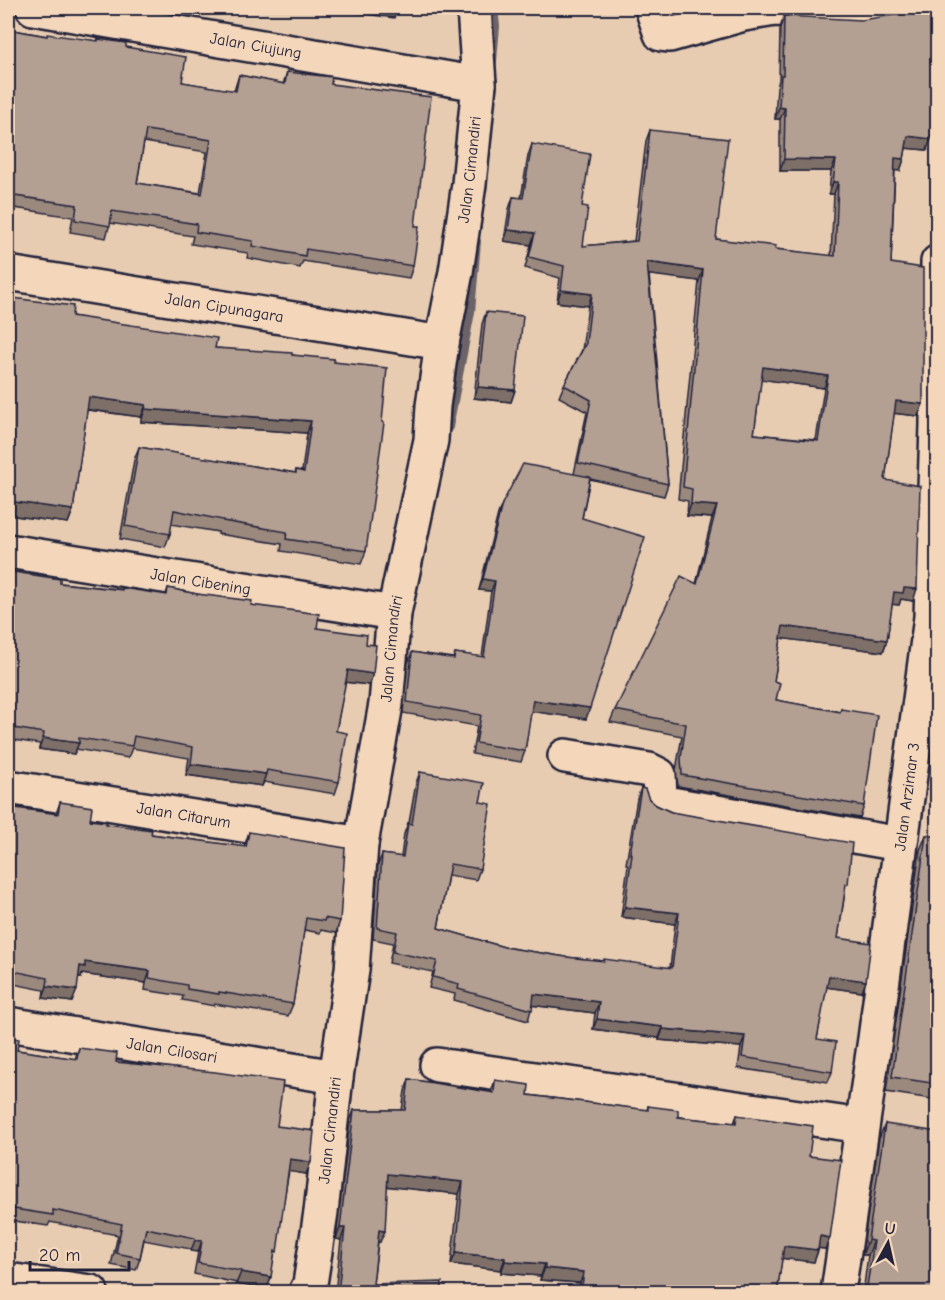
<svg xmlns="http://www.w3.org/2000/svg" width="945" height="1300" font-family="'Comic Neue',sans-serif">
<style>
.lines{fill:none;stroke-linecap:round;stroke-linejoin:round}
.stream{stroke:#6c6368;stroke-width:10}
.street-casing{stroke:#22223b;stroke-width:38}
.street{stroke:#f4d7ba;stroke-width:33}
.wall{fill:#9b897e;stroke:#22223b;stroke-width:1.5;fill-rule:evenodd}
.shaded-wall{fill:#7e6f67;stroke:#22223b;stroke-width:1.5}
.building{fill:#b49f93;stroke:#22223b;stroke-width:1.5;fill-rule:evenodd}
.labels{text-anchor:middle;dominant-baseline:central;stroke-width:5;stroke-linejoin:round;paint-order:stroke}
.street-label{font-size:16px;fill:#22223b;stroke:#f4d7ba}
</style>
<rect width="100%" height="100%" fill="#e7ccb2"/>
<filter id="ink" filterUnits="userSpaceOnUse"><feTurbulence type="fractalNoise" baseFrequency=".0167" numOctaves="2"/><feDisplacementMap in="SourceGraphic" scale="12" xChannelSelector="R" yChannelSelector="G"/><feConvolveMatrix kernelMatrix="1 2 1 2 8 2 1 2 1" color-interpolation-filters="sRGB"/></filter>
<g filter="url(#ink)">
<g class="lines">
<g class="stream">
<polyline points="492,61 495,26 493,8"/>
<polyline points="448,427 470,312 476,241"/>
</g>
<g class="street-casing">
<g id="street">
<path id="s1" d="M33,8L479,84"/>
<polyline points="652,8 661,34 670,35 744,14 775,9 858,13 891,8"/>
<path id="s2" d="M8,273L442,343"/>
<path id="s3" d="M8,551L394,613"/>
<polyline points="565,756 649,770 659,775 660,799 671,804 900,844"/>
<path id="s4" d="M8,787L361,844"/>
<path id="s5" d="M8,1024L336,1077"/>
<polyline points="437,1065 862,1126"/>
<polyline points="8,1280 91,1292"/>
<path id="s6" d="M306,1292L310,1284L321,1212L336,1077L352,970L361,844L386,704L394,613L431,440L433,406L442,343L456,272L469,184L479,84L474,8"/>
<path id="s7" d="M838,1292L875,1039L931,617L937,425L938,262"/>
</g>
</g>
<use href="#street" class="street"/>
</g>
<g class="wall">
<path d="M784,16L927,150L906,148L904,159L900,171L895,170L891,263L923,404L918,416L894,413L885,480L913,601L901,599L899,605L892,604L887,640L883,652L781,638L774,681L776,700L840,712L841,709L864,806L860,818L678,786L676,770L682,736L610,722L615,710L696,584L712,518L687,516L688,501L678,499L699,281L649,274L668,484L664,496L590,479L582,518L586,719L531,711L525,751L521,762L472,754L477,726L403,713L408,663L412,652L453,658L455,653L482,657L491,591L479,590L498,514L502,504L574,474L587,412L559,397L564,385L582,350L588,306L557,302L560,278L525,268L531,245L504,241L509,209L513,197L521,198L528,156L532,144L582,206L583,246L634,241L646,141L650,130L716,239L775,249L831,256L834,194H829L831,171H780V119H775L777,87L779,80L780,28ZM761,379L824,388L816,440L754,434Z"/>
<path d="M8,29L47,36L97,41L98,39L126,47L182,82L234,91L239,75L283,84L287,72L331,84L415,226L413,266L409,278L303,261L300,268L247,258L248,253L191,244L193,236L110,223L106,238L70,232L73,217L8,207ZM144,142L207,152L200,193L137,183Z"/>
<polygon points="13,298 72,316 215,348 292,355 334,362 366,551 361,564 281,551 282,544 218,534 218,532 171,524 170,534 165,547 120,539 134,460 139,447 295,473 296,470 302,471 307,433 141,422 141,417 87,410 73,510 68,523 8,515 8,300 12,301"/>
<polygon points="486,312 515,390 511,402 474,398 482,324"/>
<polygon points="8,558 8,571 60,583 166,594 168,588 251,605 317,628 366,644 373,674 369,685 345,682 336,731 339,782 335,794 264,782 262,786 186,775 189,758 132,748 128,758 76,749 74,754 39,749 40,744 8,739"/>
<polygon points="420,772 480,802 480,869 476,880 448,875 438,928 504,947 566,957 670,968 675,924 621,917 628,865 626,864 637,799 641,788 649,799 656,805 845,892 838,938 862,992 826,987 817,1039 832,1072 828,1082 738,1068 741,1047 659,1040 659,1038 593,1029 595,1013 532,1005 528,1021 454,1000 455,994 429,988 433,972 389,963 393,943 373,939 378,865 382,854 401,857 404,834 408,823 409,823 416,783"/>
<polygon points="60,802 90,820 106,824 151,834 244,847 249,832 340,921 336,933 321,930 320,933 304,930 293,1004 288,1016 215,1004 214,1006 182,1000 183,996 145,990 146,983 82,974 81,978 78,978 72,1002 43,998 44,990 8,983 8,807 56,814"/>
<polygon points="926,835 938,837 938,1100 886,1092 920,850"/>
<polygon points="8,1037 17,1050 75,1059 79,1048 277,1126 306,1174 289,1171 273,1261 267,1289 236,1284 237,1283 194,1274 198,1252 191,1251 191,1249 144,1240 140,1258 136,1270 111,1265 118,1235 50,1222 48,1226 8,1220"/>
<polygon points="409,1079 491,1093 495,1080 528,1095 647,1110 648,1106 678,1117 734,1123 737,1115 809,1156 825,1249 819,1248 814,1262 782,1258 777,1293 578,1293 580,1283 540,1280 541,1276 501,1273 501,1270 451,1264 459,1194 387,1186 380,1242 378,1242 373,1284 442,1293 335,1293 341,1240 336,1239 350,1121 354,1110 402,1110 405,1091"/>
<polygon points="885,1124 938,1293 863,1293 868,1255 862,1255 879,1139"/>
</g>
<g class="shaded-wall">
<polygon points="322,8 398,8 394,18"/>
<polygon points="779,107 785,108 780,119 775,119"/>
<polygon points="908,136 931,139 927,150 903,148"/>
<polygon points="895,158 904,159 900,171 891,170"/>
<polygon points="784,159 836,160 831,171 780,171"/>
<polygon points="833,182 838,182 834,194 829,194"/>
<polygon points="508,230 535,233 531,245 504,241"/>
<polygon points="647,262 703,270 699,281 643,274"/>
<polygon points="561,290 592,294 588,306 557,302"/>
<polygon points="763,367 828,376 824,388 759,379"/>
<polygon points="478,387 515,390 511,402 474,398"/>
<polygon points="89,397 146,405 141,417 84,409"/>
<polygon points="896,401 923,404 918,416 891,413"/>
<polygon points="145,409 311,421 307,433 141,422"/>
<polygon points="8,501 73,510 68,523 8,515"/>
<polygon points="691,504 717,506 712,518 687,516"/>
<polygon points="483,579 495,581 491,591 479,590"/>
<polygon points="904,588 917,589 913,601 901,599 899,605 889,604 894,592"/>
<polygon points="783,626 887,640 883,652 779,638"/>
<polygon points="348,670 373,674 369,685 344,682"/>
<polygon points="533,700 590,708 586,719 529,711"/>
<polygon points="43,738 79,743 74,754 39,749"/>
<polygon points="191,764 266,774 262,786 186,775"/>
<polygon points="625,907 679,913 675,924 621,917"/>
<polygon points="85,962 150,971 146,983 82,974 81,978 76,978 80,966"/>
<polygon points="829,976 866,981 862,992 825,987"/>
<polygon points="47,986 77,990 72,1002 43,998"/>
<polygon points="534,994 599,1002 595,1013 530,1005"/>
<polygon points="597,1019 663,1027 659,1038 593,1029"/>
<polygon points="663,1029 745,1036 741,1047 659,1040"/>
<polygon points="290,1159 311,1162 306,1174 286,1171"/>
<polygon points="388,1174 463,1182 459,1194 383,1186"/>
<polygon points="340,1228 345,1228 341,1240 336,1239"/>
<polygon points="379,1230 385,1231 380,1242 375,1242"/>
<polygon points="820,1236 830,1238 825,1249 816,1248"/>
<polygon points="195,1240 202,1241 198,1252 191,1251"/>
<polygon points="868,1240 874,1241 868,1255 862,1255"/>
<polygon points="784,1246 818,1250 814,1262 779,1258"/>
<polygon points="456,1253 505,1258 501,1270 451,1264"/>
<polygon points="505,1261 545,1264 541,1276 501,1273"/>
<polygon points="545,1268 584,1272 580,1283 540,1280"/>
<polygon points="241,1272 271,1277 267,1289 236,1284"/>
</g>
<g class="building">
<path d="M900,14H932V42L938,43V82L931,139L908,136L904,159L895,158L891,263L923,268V404L896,401L885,480L920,486L917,589L904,588L903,593L894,592L887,640L783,626L774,681L780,683L776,700L840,712L841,709L877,715L864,806L682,775L681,758L686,724L615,710L681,576L697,584L717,506L691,504L692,489L683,487L703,270L647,262L668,484L578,463L591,400L564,385L586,343L592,294L561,290L564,266L529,257L535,233L508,230L513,197L523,198L532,144L590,154L582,206L588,207L583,246L637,241L650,130L728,139L716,239L776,246L775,249L835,256L838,182H833L836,160L784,159L785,108L779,107L781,75H783L784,16L862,20ZM763,367L828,376L818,441L754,434Z"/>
<path d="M8,29L47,36V34L98,41V39L126,43V47L186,57L182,82L236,91L239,75L285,84L287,72L332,77L331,84L431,97L415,226H419L413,266L306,249L305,256L252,246L253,241L196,232L197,224L112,211L110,226L75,220L77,205L8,195ZM146,130L211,140L202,194L137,183Z"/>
<polygon points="13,298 73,306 72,316 217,338 215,348 292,353 292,355 334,359 334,362 387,368 382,422 384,423 366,551 286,539 287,532 223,521 223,520 174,510 170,534 125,526 139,447 296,473 296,470 304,472 311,421 145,409 146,405 89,397 73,510 8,501 8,300 13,301"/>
<polygon points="486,312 523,316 515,390 478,387"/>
<polygon points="523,464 590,477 582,518 645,537 590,708 533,700 525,751 476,743 481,715 407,702 412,652 454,659 455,653 484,657 495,581 483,579 502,504"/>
<polygon points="8,558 10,559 8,571 60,579 60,583 122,590 122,588 167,595 168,588 197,594 252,601 251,605 319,614 317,628 367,635 366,644 376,645 373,674 348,670 336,731 347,733 339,782 267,770 266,774 191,764 193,747 134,736 132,746 79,738 79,743 43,738 44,733 8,727"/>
<polygon points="420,772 484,783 480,802 491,804 480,869 450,864 438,928 504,947 566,957 604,961 604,959 672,968 679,913 625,907 632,854 630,854 641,788 645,789 649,799 656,805 671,812 852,843 848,884 846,884 838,938 871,943 866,981 829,976 817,1039 836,1042 832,1072 742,1057 745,1036 663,1029 663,1027 597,1019 599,1002 534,994 532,1010 458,989 459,984 433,977 437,961 393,952 397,932 377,928 382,854 403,857 408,823 412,824"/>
<polygon points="60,802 92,807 90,820 107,822 106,824 152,830 151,834 246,847 249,832 345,848 340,921 325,918 324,921 306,918 293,1004 219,992 219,994 187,989 187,985 149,978 150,971 85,962 85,967 80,966 77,990 47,986 48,978 8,970 8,807 58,814"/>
<polygon points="926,835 938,837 938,1084 892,1077"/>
<polygon points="8,1037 19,1039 17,1050 77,1059 79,1048 117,1053 116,1062 215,1072 283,1082 277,1126 314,1131 311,1162 290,1159 277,1252 275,1251 271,1277 241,1272 241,1271 198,1263 202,1241 195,1240 195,1238 146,1228 140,1258 116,1253 122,1224 53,1210 53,1215 8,1208"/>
<polygon points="409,1079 494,1093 495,1080 529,1085 528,1095 648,1110 648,1106 678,1110 678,1117 736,1123 737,1115 813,1126 809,1156 841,1160 830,1238 820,1236 818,1250 784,1246 777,1293 664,1293 652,1291 652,1293 581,1293 584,1272 545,1268 545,1264 505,1261 505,1258 456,1253 463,1182 388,1174 385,1231 379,1230 373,1284 442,1282 442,1293 338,1293 345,1228 340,1228 354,1110 405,1110"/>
<polygon points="885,1124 938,1132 938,1293 866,1293 874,1241 868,1240"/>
</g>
</g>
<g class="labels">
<g class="street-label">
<text stroke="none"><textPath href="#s1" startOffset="226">Jalan Ciujung</textPath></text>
<text stroke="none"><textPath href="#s6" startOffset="1136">Jalan Cimandiri</textPath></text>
<text stroke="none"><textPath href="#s2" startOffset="219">Jalan Cipunagara</textPath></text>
<text stroke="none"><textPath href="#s3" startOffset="195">Jalan Cibening</textPath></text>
<text stroke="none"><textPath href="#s6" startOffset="650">Jalan Cimandiri</textPath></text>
<text stroke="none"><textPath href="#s7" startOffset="500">Jalan Arzimar 3</textPath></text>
<text stroke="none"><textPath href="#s4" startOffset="178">Jalan Citarum</textPath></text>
<text stroke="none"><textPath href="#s5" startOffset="166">Jalan Cilosari</textPath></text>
<text stroke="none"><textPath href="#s6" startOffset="164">Jalan Cimandiri</textPath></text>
</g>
</g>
<rect width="945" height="1300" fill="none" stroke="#f4d7ba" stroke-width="30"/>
<rect x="15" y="15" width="915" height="1270" fill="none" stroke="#22223b" stroke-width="2" filter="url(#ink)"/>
<g transform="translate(888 1243) rotate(8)" stroke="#f4d7ba" stroke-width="4.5" paint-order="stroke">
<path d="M0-4.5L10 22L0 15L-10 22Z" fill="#22223b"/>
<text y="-9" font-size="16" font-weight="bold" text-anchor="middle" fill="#22223b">U</text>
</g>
<path d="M30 1261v9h99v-9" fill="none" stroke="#22223b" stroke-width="3"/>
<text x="39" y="1261" font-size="18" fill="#22223b" stroke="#f4d7ba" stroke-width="4.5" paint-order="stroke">20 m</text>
</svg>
